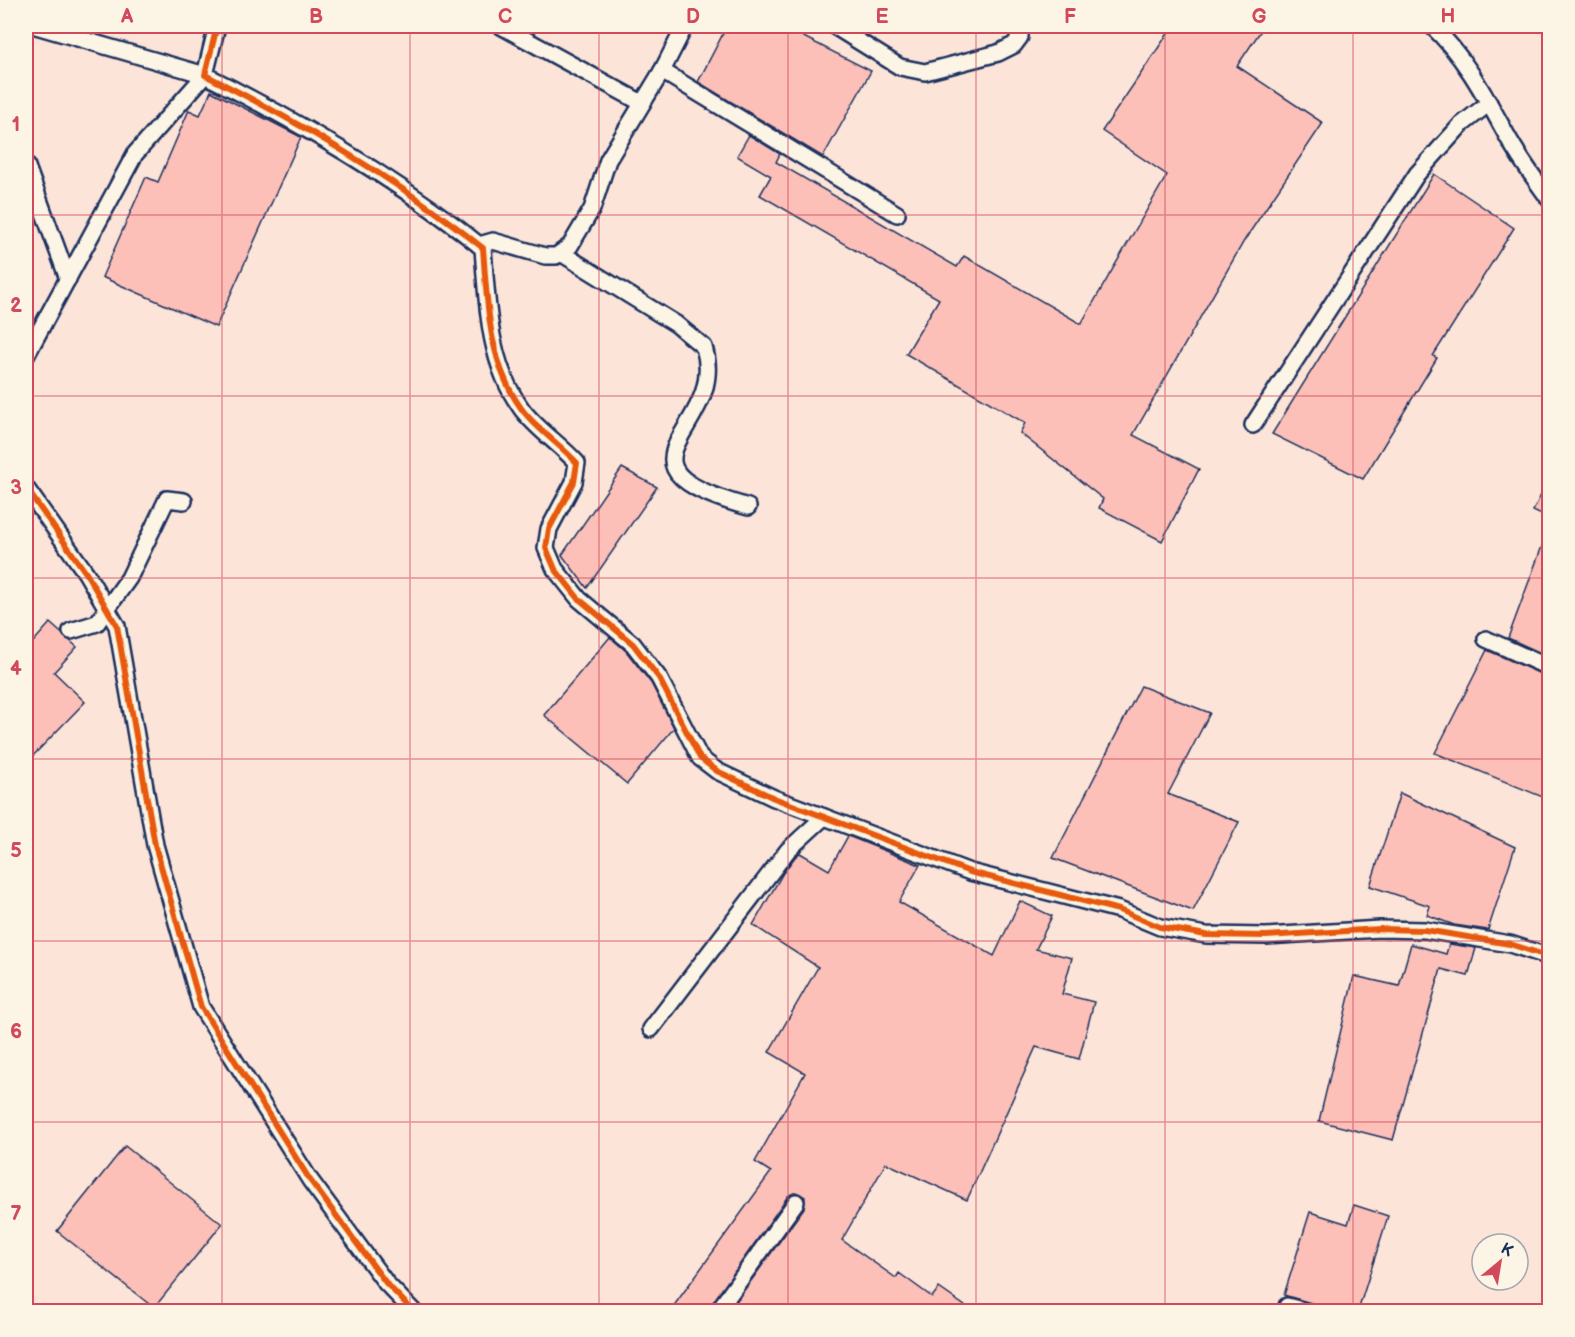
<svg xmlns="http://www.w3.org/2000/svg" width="1575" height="1337" font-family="'Balsamiq Sans',sans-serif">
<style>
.building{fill:#fcc0b8;stroke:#1b2f5e;stroke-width:1.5}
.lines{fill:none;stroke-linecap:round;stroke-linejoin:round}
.minor-casing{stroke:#1b2f5e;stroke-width:20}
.minor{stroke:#fcf5e5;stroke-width:15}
.cycleway-casing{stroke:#fcf5e5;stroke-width:10}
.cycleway{stroke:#e8590c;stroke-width:6}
.grid{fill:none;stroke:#d1495b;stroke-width:1.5;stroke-opacity:0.55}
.neatline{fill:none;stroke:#d1495b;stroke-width:2}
.grid-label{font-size:20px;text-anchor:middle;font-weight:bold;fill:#d1495b}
</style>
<rect width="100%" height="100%" fill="#fce5d8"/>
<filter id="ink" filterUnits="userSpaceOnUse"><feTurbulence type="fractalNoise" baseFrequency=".0167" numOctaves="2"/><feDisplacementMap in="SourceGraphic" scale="12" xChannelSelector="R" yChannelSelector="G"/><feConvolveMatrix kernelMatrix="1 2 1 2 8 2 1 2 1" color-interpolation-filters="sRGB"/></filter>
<g filter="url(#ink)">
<g class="building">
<polygon points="727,26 782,26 871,71 823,157 698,82"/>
<polygon points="1173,26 1264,26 1237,66 1323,123 1244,241 1133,435 1199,469 1162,541 1099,508 1103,499 1020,433 1025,423 906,354 939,299 760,195 771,176 737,156 749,135 780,154 776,162 957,267 964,256 1081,324 1167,175 1102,131"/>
<polygon points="211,91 301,137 216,327 102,277 146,177 158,182 189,110 200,115"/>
<polygon points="1434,174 1514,228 1433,356 1437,358 1363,479 1272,434"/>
<polygon points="622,468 657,487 587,588 562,555"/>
<polygon points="1550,477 1550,519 1533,511"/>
<polygon points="1548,530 1550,531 1550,657 1508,638"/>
<polygon points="50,623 77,647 54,672 85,702 26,763 26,650"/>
<polygon points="610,637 626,651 651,683 674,728 627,784 544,715"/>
<polygon points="1487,650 1550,678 1550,800 1435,753"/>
<polygon points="1141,686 1210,713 1168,794 1239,822 1193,911 1053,858"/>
<polygon points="1400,793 1515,847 1488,930 1454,925 1427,915 1430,906 1370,886"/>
<polygon points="848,836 920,865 899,902 994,956 1020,901 1052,916 1036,949 1072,958 1062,994 1094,1002 1079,1059 1036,1047 967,1200 886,1163 842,1240 896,1278 899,1273 932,1297 939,1288 972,1311 729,1311 804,1208 805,1197 796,1192 788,1196 707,1311 670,1311 771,1172 755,1162 805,1073 769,1052 818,967 753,925 783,873 795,857 800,853 829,870"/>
<polygon points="1411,944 1446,954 1449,944 1476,948 1468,976 1441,969 1393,1140 1319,1121 1354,976 1399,986"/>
<polygon points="125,1146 222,1224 154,1308 57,1231"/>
<polygon points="1354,1205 1388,1216 1358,1311 1335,1311 1284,1295 1310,1212 1348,1224"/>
</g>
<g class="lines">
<g class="minor-casing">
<g id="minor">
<path d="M217,26L205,75C303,124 397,179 483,248C487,301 488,362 521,408C535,428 560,444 577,463L574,482L549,529L546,548L555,569L579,599L633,644L659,678L700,758L717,771L774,798L970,872L1119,910L1160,927L1206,935L1266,936L1380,929L1425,930L1510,944L1550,957"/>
<polyline points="501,26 642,103"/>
<polyline points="834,26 900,67 925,72 998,53 1014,45 1020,37 1020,26"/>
<path d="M1432,26C1467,59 1487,100 1510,141C1522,162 1536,181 1550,200"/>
<polyline points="662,71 897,214"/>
<polyline points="26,164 68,279"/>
<polyline points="479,245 493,241 545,256 556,256 570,246 592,209 608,160 662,71 685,26"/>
<path d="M561,253L676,324L704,347C730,431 593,463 748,507"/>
<polyline points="26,356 135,154 205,75 36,26"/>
<polyline points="1253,425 1417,174 1460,126 1489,103"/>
<polyline points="26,488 86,573 117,626 155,845 201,1007 310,1180 386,1283 414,1312"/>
<polyline points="71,631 97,623 129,578 167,499 184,501"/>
<polyline points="1486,639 1550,668"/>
<polyline points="651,1029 788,850 824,817"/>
<polyline points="1287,1306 1309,1312"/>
<polyline points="717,1312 796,1202"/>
</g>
</g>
<use href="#minor" class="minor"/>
<g class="cycleway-casing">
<g id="cycleway">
<path d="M217,26L205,75C303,124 397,179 483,248C487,301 488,362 521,408C535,428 560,444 577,463L574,482L549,529L546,548L555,569L579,599L633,644L659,678L700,758L717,771L774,798L970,872L1119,910L1160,927L1206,935L1266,936L1380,929L1425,930L1510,944L1550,957"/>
<polyline points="26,488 86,573 117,626 155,845 201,1007 310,1180 386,1283 414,1312"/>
</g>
</g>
<use href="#cycleway" class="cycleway"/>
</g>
</g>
<path class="grid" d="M222,26V1312M410,26V1312M599,26V1312M788,26V1312M976,26V1312M1165,26V1312M1353,26V1312M26,215H1550M26,396H1550M26,578H1550M26,759H1550M26,941H1550M26,1122H1550"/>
<rect width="1575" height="1337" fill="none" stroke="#fcf5e5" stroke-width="66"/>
<g transform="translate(1500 1262) rotate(30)"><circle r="28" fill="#fcf5e5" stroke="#a2a6af" stroke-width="1.5"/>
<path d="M0-4.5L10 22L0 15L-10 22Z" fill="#d1495b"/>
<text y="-9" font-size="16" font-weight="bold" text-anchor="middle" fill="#1b2f5e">K</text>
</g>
<rect x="33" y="33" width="1509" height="1271" class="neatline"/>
<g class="grid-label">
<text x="127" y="23">A</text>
<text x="316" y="23">B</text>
<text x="505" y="23">C</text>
<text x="693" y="23">D</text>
<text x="882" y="23">E</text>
<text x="1070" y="23">F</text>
<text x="1259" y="23">G</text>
<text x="1448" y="23">H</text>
<text x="16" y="131">1</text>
<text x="16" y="312">2</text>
<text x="16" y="494">3</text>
<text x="16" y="675">4</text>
<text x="16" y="857">5</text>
<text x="16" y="1038">6</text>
<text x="16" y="1220">7</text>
</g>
</svg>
